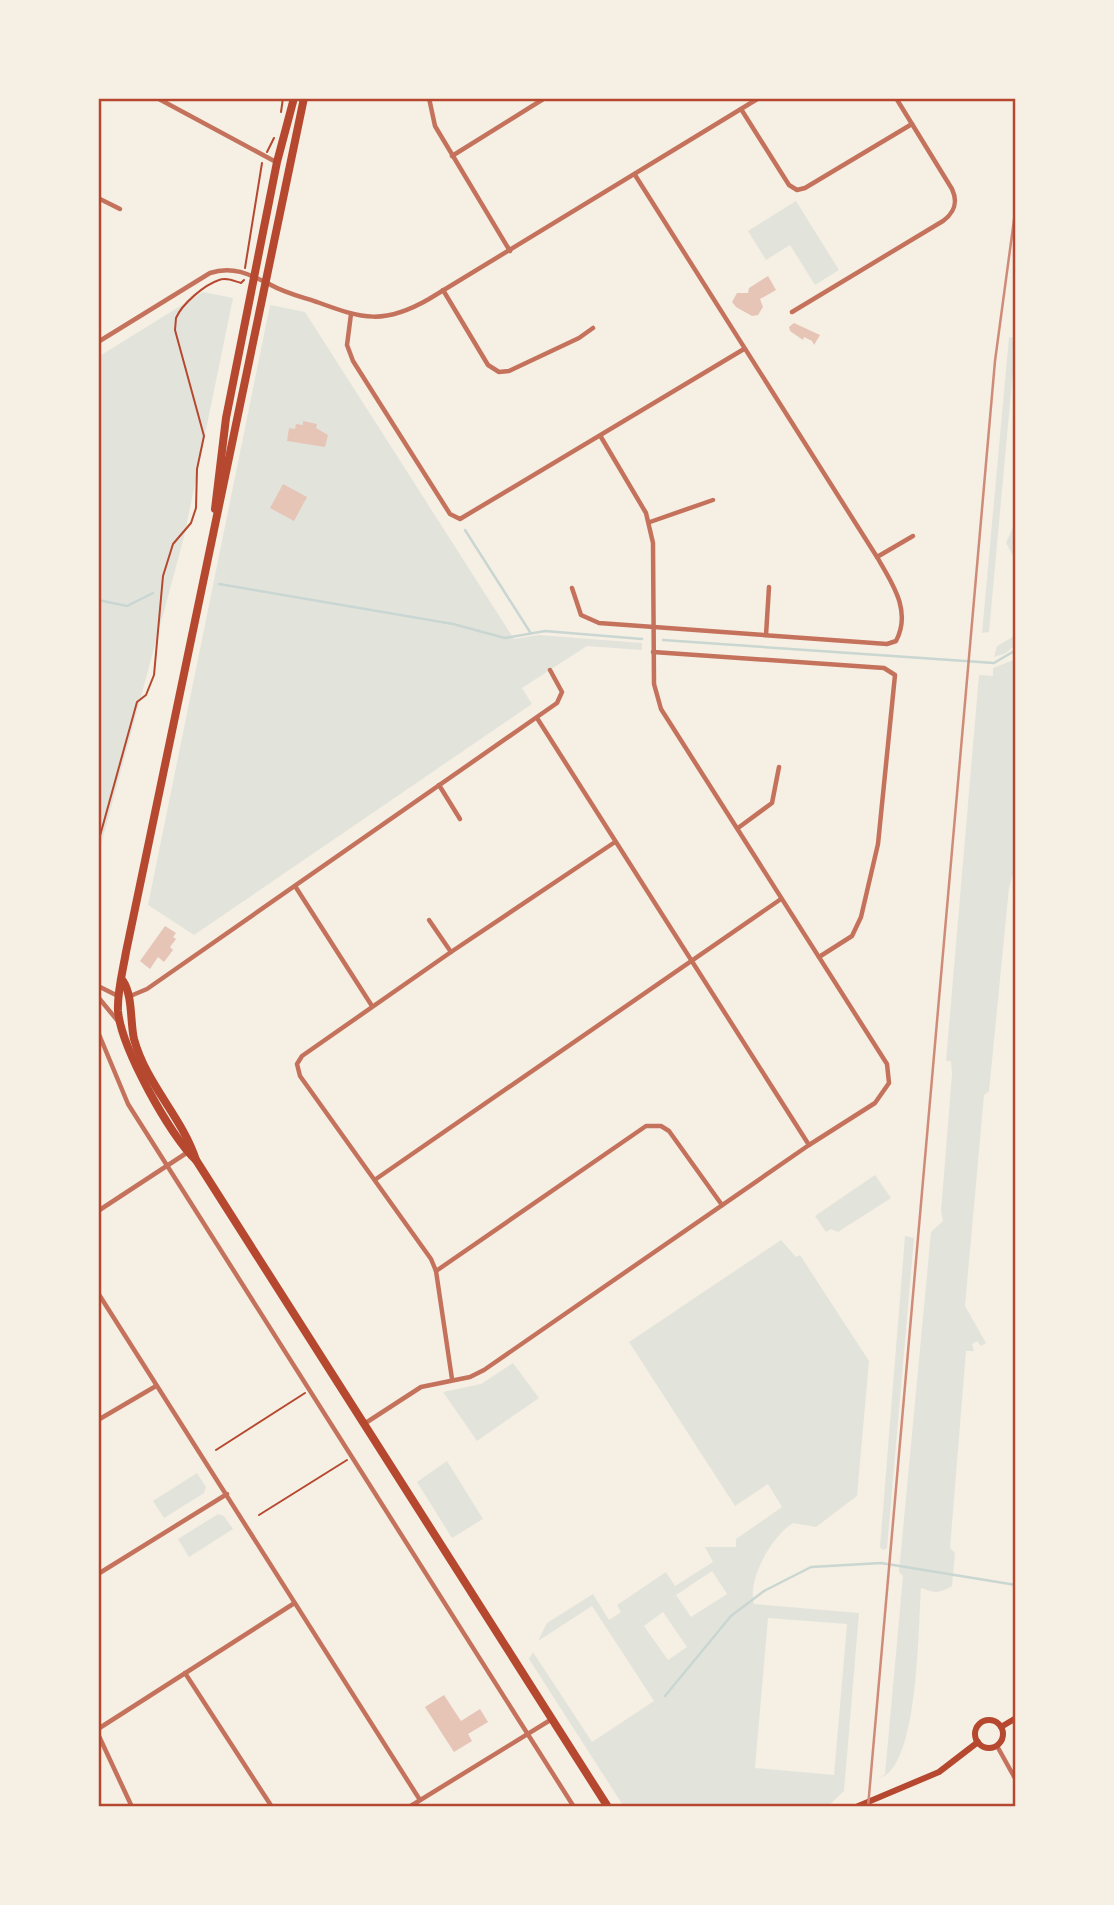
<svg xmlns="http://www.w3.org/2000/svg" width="1114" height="1905" font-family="Poppins,sans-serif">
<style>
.green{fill:#e2e4dc;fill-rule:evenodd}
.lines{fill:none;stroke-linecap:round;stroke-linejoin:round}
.stream{stroke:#c9d6d2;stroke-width:2.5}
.building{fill:#e6c5b7}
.path{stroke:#b5482f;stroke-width:2}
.minor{stroke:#c5725c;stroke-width:4.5}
.secondary{stroke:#b5482f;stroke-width:6}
.trunk{stroke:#b5482f;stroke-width:8}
.rail{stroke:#cf8b77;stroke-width:2.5}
.neatline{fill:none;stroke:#b5482f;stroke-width:2.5}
</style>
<rect width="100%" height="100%" fill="#f6efe4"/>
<g class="green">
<polygon points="796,201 839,270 815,285 790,245 766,260 748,231"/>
<polygon points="203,292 233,298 184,537 98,856 98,357"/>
<polygon points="270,305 305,312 514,639 539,635 642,643 642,650 587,646 522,688 532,704 194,935 148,905"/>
<polygon points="1009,337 1016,338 989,632 982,633"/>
<polygon points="1016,520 1016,561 1006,543"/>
<polygon points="1016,635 1014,646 1006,653 994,657 997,646"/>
<path d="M1016,659V864L1009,888L989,1091L984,1095L965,1306L986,1343L981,1346L977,1341L972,1344L974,1351H966L950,1548L955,1553L952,1586C938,1594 935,1593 921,1588C918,1626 919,1766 880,1778L885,1774L903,1576L899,1572L931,1232L943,1221L941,1211L952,1074L951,1061H946L979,675L993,676V668Z"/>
<polygon points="875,1175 891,1198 838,1232 831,1229 826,1232 815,1216"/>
<polygon points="905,1236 914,1238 887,1548 883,1550 880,1547"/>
<path d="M781,1240L796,1257L800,1255L869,1361L857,1496L816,1527L793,1523C772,1536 747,1579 754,1604L859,1613L844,1791L827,1807H624L529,1659L533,1652L592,1742L654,1701L592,1606L538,1641L547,1623L593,1594L609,1620L621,1612L617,1605L666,1572L675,1586L713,1562L705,1547H736V1539L782,1507L768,1484L735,1506L629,1342ZM712,1571L727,1594L691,1617L676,1595ZM663,1612L687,1647L668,1660L644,1626ZM768,1618L847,1624L834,1775L755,1768Z"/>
<polygon points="513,1363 539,1398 477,1441 443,1392 481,1384"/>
<polygon points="447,1461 483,1519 452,1538 417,1482"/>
<polygon points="197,1473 206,1487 204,1493 164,1518 153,1501"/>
<polygon points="218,1514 224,1516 233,1529 189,1557 178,1539"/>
</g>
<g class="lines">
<g class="stream">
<polyline points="465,530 530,632"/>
<polyline points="219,584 453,624 505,638 545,631 642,639"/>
<polyline points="98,600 127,606 153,593"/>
<polyline points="663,640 994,663 1016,650"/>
<polyline points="665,1696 731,1616 764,1591 811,1567 881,1563 1016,1585"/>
</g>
</g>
<g class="building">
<polygon points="768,276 776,290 760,299 763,307 758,315 752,316 736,307 732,302 737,293 748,293 749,288"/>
<polygon points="794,323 820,335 814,345 812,341 804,337 803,340 790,331 789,327"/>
<polygon points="303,421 317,424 316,428 328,435 325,447 287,441 289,428 295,429 296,424 303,425"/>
<polygon points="283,484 307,497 294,521 270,508"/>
<polygon points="165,926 176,933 173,937 176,939 170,947 173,950 164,962 158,957 150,969 140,961"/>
<polygon points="444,1695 461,1721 480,1709 488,1722 468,1734 472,1741 454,1752 425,1707"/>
</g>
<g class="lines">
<g class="path">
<polyline points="281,112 283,98"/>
<polyline points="267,152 274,138"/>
<polyline points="245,268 262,163"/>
<path d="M98,843L137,702L146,695L154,675L163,576L173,544L191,523L196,508L197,469L204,436L175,330L176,318C182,304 204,285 219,280C226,277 234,281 241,283L244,280"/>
<polyline points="216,1450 305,1393"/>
<polyline points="259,1515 347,1460"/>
</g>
<g class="minor">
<polyline points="157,98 276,162"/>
<polyline points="429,98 435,126 510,251"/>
<polyline points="741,109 789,185 797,190 805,188 912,124"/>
<polyline points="452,156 545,98"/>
<polyline points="98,198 120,209"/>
<polyline points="443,290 488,365 499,372 509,371 579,338 593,328"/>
<path d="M792,312L943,221C955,212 958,202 952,189L896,98"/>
<polyline points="351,314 347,345 353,361 450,514 460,519 744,349"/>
<path d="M98,342L210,273C233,265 251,275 271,285C285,293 302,297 317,302C363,319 384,325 429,299L759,98"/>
<polyline points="650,522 713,500"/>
<polyline points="877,557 913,536"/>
<path d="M572,588L581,615L599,623L887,644L896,641C912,611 892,583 877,557L635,175"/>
<polyline points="766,635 769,587"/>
<polyline points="653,652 884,668 895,675 878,844 861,917 852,936 819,957"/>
<polyline points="537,718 809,1145"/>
<polyline points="439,785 460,819"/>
<polyline points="738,828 772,803 779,767"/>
<polyline points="295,886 372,1006"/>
<polyline points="429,920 451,952"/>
<polyline points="98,986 118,996"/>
<polyline points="98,997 117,1020"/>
<polyline points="128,997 147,989 557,703 562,692 550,670"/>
<polyline points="98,1032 128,1104 574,1807"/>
<polyline points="376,1179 781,899"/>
<polyline points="98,1211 188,1152"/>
<polyline points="436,1271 646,1126 661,1126 669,1131 722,1205"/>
<polyline points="98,1293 420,1800"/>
<polyline points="452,1379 436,1271 431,1259 300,1076 297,1064 302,1056 451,952 615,842"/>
<polyline points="98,1420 156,1386"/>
<polyline points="364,1424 421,1387 470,1377 484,1370 809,1145 875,1103 889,1083 887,1064 661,709 654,684 653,543 646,513 601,437"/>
<polyline points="98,1574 227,1494"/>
<polyline points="185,1673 272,1807"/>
<polyline points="98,1729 293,1604"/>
<polyline points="98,1734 132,1807"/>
<polyline points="997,1746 1016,1780"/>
<polyline points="409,1807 552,1719"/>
</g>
<g class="secondary">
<circle cx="989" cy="1734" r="14"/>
<polyline points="1001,1727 1016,1718"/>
<polyline points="856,1807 939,1772 978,1742"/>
</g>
<g class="trunk">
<polyline points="215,509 226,418 277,162 294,98"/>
<path d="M123,981C133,996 130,1022 134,1039C146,1084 182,1117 196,1160L608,1807"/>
<path d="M196,1160C170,1136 121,1047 118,1011C117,992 123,970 126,952C185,667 247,383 304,98"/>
</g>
<polyline class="rail" points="868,1807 995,361 1016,205"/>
</g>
<rect width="1114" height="1905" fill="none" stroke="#f6efe4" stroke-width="200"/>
<rect x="100" y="100" width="914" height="1705" class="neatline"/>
</svg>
